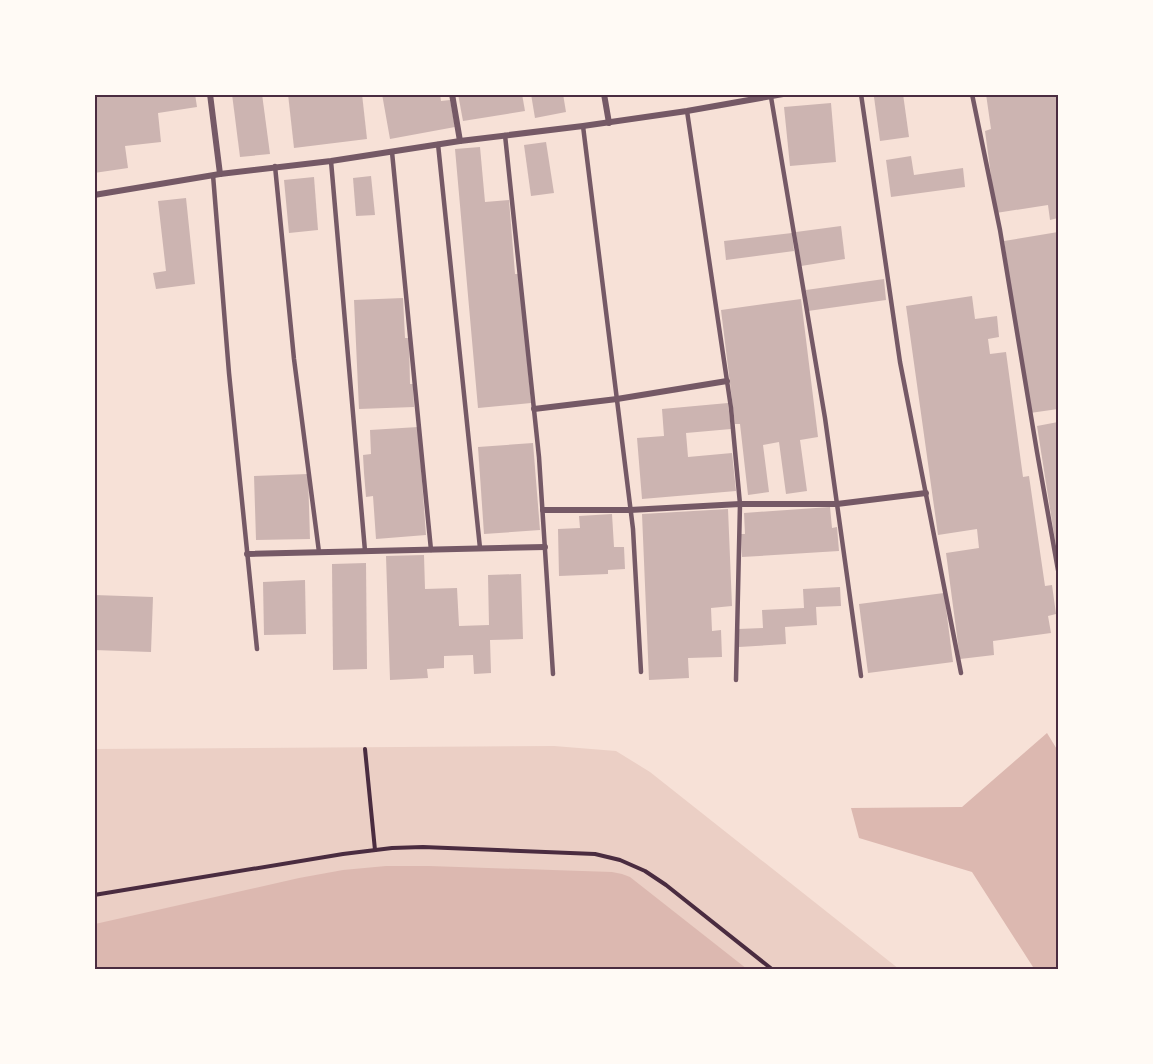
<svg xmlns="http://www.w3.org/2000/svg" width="1153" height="1064" font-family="'Space Grotesk',sans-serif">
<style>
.green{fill:#ebcfc5}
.water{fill:#dcb8b0}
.building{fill:#ccb4b1}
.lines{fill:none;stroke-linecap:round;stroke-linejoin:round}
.path{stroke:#4a2c40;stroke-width:4}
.service{stroke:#755966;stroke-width:4.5}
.minor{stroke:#755966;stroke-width:6}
.neatline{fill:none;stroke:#4a2c40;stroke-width:2}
</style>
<rect width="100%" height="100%" fill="#f7e1d7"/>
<polygon class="green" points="554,746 616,751 650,772 899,969 95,969 94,749"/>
<g class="water">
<polygon points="1047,733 1058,751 1058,969 1033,967 972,872 859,838 851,808 962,807"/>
<polygon points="386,866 429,866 612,872 622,874 630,877 747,969 95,969 95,924 299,878 343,870"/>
</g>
<g class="building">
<polygon points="94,94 195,94 197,107 158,113 161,142 125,146 128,168 94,173"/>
<polygon points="232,94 262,94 270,154 240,157"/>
<polygon points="288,94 362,94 367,139 294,148"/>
<polygon points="382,94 440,94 441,101 450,100 455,127 390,139"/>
<polygon points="458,94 522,94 525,111 463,121"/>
<polygon points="531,94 563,94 566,112 535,118"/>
<polygon points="894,94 903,94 909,137 880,141 874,97"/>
<polygon points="986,94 1058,94 1058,218 1050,220 1048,205 996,213 985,131 991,129"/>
<polygon points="831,103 836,162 790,166 784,107"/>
<polygon points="546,142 554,193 531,196 524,145"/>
<polygon points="480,147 485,202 509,200 515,274 519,274 531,403 478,408 455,149"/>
<polygon points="911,156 914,175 963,168 965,187 891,197 886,160"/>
<polygon points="371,176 375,215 356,216 353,178"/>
<polygon points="314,177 318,230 289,233 284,180"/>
<polygon points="186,198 195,284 156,289 153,273 166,271 158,201"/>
<polygon points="841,226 845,259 801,266 796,232"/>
<polygon points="1058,232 1058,409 1030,413 1004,241"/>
<polygon points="792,233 794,251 726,260 724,241"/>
<polygon points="884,279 886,300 808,311 806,290"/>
<polygon points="972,296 975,319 997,316 999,337 988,339 990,354 1006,352 1023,477 1029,476 1045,586 1052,585 1056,614 1048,616 1051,633 993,641 994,655 960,659 946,553 979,548 977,529 938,535 906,306"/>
<polygon points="403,298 405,338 409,338 410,384 413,384 414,407 359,409 354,300"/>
<polygon points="801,299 818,437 800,440 807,491 786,494 779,442 763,445 769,492 748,495 740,424 735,424 721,310"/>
<polygon points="728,403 731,429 686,433 688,457 732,453 736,491 642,499 637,438 664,436 662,409"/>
<polygon points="1058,422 1058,553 1057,553 1037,426"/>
<polygon points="418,427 426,535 376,539 373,496 366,497 364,473 363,455 371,454 370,430"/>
<polygon points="533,443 540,530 484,534 478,447"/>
<polygon points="308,474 310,539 256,540 254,476"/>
<polygon points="830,507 832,528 837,527 839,551 742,557 741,534 745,534 744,513"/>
<polygon points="728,509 732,606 711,608 712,631 721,630 722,657 688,658 689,678 649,680 642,514"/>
<polygon points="612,514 614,547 624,547 625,569 608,570 608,574 559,576 558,529 580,528 579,516"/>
<polygon points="424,555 425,589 457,588 459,626 489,625 488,575 521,574 523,639 490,640 491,673 474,674 473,655 444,656 444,668 427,669 428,678 390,680 386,556"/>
<polygon points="366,563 367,669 333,670 332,564"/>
<polygon points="305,580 306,634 264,635 263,582"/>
<polygon points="840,587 841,606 816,607 817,625 785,627 786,644 739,647 738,629 763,628 762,610 804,608 803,589"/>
<polygon points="944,593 953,662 868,673 859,604"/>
<polygon points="94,595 153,597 151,652 94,650"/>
</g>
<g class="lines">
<g class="path">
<polyline points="365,749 375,850"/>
<polyline points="94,895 343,854 392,848 423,847 595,854 620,860 645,871 666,885 773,970"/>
</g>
<g class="service">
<polyline points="861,94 900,362 961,673"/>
<polyline points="972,94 1000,230 1037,452 1058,570"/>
<polyline points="771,97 825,418 861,676"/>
<polyline points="687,111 731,408 740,504 736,680"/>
<polyline points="583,126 633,529 641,672"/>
<polyline points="505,135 539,457 553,674"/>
<polyline points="438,144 480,548"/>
<polyline points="392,152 431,550"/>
<polyline points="331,161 365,551"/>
<polyline points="275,166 294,359 319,552"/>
<polyline points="213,175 229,373 257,649"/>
</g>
<g class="minor">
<polyline points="210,94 220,174"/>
<polyline points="452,94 460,141"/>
<polyline points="604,94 609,123"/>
<polyline points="94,195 220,174 331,161 460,141 583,126 687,111 783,94"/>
<polyline points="534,409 617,399 727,381"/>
<polyline points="543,510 630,510 740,504 837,504 926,493"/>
<polyline points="247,554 545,547"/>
</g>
</g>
<rect width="1153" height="1064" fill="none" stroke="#fffaf5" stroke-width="192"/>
<rect x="96" y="96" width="961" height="872" class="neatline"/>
</svg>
